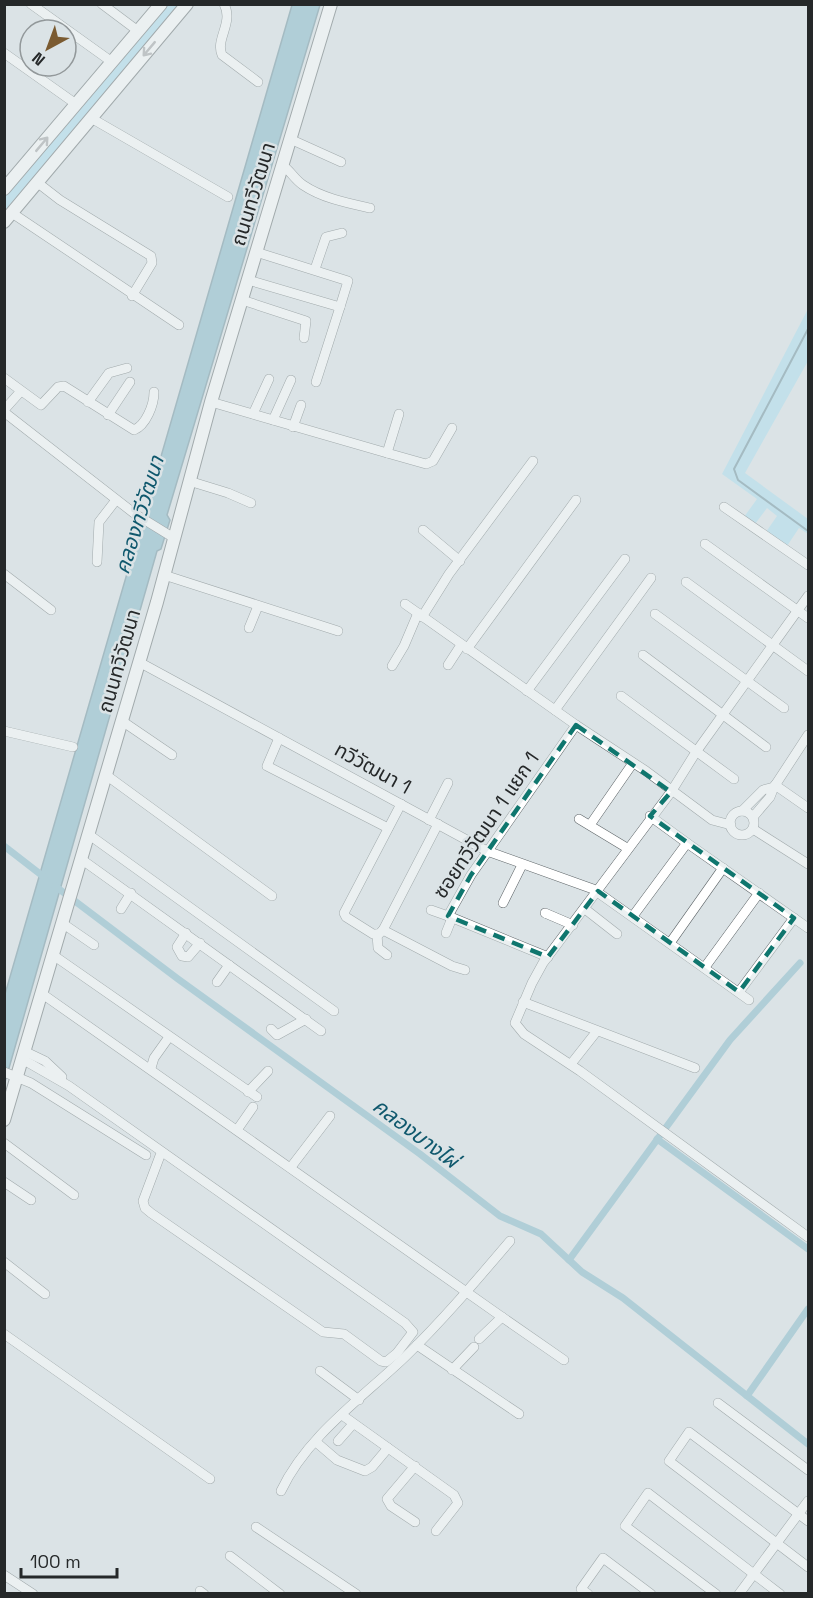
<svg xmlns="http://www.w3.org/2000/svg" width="813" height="1598" font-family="'Space Grotesk','Noto Sans Thai',sans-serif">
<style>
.green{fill:#a7dcef}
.water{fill:#7db3c6;stroke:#638997;stroke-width:1.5}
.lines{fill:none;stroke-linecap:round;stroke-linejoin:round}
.stream{stroke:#638997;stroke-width:2}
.canal{stroke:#7db3c6;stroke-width:7}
.minor-casing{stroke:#5d6467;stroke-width:10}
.major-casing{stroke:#5d6467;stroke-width:14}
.minor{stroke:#fff;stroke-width:9}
.major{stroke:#fff;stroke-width:12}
.oneway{stroke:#9d9e9f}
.marked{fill:none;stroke:#0f766e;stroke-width:4.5;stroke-dasharray:12 8;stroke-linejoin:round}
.labels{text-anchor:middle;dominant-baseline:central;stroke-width:5;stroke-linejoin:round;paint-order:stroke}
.street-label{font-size:20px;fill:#252829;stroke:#dbe3e6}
.water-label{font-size:21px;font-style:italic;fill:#0f586d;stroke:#dbe3e6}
</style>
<rect width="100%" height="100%" fill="#dbe3e6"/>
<g class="green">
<polygon points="168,5 182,5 5,212 5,196"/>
<polygon points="808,309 808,361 745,473 808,519 808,534 799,528 787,546 766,532 777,516 767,508 755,524 744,517 757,499 722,474"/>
</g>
<polygon class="water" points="292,5 320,5 167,515 170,520 161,549 157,551 5,1082 5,994"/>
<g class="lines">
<polyline class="stream" points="808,329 734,469 738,480 808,531"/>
<g class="canal">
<polyline points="4,846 44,877"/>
<polyline points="55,886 178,979 420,1154 500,1216 541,1234 582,1272 623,1298 808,1444"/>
<polyline points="657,1139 808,1249"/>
<polyline points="569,1260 730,1040 800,963"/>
<polyline points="747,1396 808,1309"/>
</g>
<g class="minor-casing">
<g id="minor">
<polyline points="31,4 112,62"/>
<polyline points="102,4 138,31"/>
<path d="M224,4C234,23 215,39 222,55L258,82"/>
<polyline points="4,53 76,104"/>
<polyline points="91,118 228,197"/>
<polyline points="290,139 341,162"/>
<path d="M282,165C291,171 294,179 303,185C322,198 347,203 370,208"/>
<polyline points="38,183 60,200 151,256 152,263 132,296"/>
<polyline points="12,213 179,325"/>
<polyline points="256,252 348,281 340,307"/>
<polyline points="315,269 326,237 342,233"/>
<polyline points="248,280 340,307 316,382"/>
<polyline points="242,300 306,321 304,338"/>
<path d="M4,378L41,405L58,387L64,386L134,430C146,425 154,405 154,392"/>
<polyline points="88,402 109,373 127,368"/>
<polyline points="211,402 387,453"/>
<polyline points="4,410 21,391"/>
<polyline points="4,412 135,514 174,538"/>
<polyline points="253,414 269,379"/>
<polyline points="399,414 387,453 426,464 433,461 452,428"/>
<polyline points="108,415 130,382"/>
<polyline points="273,420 291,380"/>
<polyline points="293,427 301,405"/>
<polyline points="189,481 228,493 251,503"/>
<polyline points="724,507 808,565"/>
<polyline points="423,530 460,561"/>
<polyline points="705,544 808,618"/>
<polyline points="97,562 99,522 116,500"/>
<polyline points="4,574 51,610"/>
<polyline points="164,575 338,631"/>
<polyline points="686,582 808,671"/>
<polyline points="808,596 696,752 671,792 543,963 532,983 515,1023 524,1034 580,1071 808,1237"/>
<polyline points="405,604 576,725 471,875 448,916 548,957"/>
<polyline points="655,614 784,708"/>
<polyline points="422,617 449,574 533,461"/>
<polyline points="249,628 258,606"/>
<polyline points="467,649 576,500"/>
<polyline points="643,655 766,747"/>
<polyline points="139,662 487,851 593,889 749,1000"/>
<polyline points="448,665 461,645"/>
<polyline points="392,666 404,646 418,613"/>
<polyline points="527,691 625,559"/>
<polyline points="621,696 734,779"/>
<polyline points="555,710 651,578"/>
<polyline points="122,721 172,755"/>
<polyline points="576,725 646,771 712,820 731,825"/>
<polyline points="4,731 73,747"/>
<polyline points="279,738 267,766 388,828"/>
<polyline points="106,775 272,896"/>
<polyline points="775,785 808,808"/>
<polyline points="774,787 808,735"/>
<polyline points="401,804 344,913 346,917 373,934 379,934 383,930 452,966 465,970"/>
<polyline points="742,811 763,790 774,787 770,797 753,817"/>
<circle cx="742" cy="823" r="12"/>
<polyline points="650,816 687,843"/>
<polyline points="579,819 627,848"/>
<polyline points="429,820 448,783"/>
<polyline points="590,825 633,763"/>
<polyline points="753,829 808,864"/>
<polyline points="88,834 334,1011"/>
<polyline points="81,859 321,1031"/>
<polyline points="503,903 522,865"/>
<polyline points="121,909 131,893"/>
<polyline points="585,909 617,934"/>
<polyline points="431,910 448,916"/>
<polyline points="545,913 573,925"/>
<polyline points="633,916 687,843 808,928"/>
<polyline points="62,923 94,945"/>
<polyline points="383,930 438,824"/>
<polyline points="186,933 177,947 182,956 188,957 200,943"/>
<polyline points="446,933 452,918"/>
<polyline points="377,934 378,948 387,955"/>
<polyline points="670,943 723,868"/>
<polyline points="53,955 257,1097"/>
<polyline points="705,967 759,893"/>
<polyline points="217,982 229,965"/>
<polyline points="739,992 794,918"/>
<polyline points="41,993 502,1317 479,1339"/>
<polyline points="523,1002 695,1068"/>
<polyline points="271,1029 277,1035 306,1019"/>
<polyline points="24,1051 45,1061 62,1077"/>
<polyline points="22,1059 69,1086 405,1323 413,1332 397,1353 386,1362 381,1361 344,1334 323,1332 151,1213 145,1208 143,1201 161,1153"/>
<polyline points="571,1064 597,1031"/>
<polyline points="151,1068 154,1058 169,1037"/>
<polyline points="4,1072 31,1083 146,1155"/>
<polyline points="248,1092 268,1071"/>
<polyline points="237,1130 253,1107"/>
<polyline points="4,1143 74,1195"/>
<polyline points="291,1167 330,1116"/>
<polyline points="4,1182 31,1200"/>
<polyline points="4,1262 45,1294"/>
<polyline points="502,1317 564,1360"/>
<polyline points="4,1334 210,1479"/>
<polyline points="417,1345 519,1414"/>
<polyline points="452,1370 474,1347"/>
<polyline points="320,1371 359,1400"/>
<polyline points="718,1403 808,1470"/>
<polyline points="342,1415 454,1495 458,1503 436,1531"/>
<polyline points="338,1441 353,1424"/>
<polyline points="316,1442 337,1460 365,1471 372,1467 388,1448"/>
<polyline points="415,1466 387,1499 391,1506 415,1522"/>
<path d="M281,1491C307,1436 362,1398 405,1357C442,1321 476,1281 510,1241"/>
<polyline points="808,1521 689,1432 669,1461 808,1567"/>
<polyline points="256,1527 356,1594"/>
<polyline points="230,1556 280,1594"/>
<polyline points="4,1575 33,1594"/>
<polyline points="200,1591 204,1594"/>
<polyline points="588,1594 581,1589 603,1558 651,1594"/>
<polyline points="716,1594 625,1526 648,1493 780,1594"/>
<polyline points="739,1594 808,1501"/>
</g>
</g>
<g class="major-casing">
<g id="major">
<polyline points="4,189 161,4"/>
<polyline points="4,222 187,4"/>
<polyline points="4,1120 157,602 211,402 331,4"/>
</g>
</g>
<use href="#minor" class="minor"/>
<use href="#major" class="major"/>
</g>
<defs><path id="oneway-shaft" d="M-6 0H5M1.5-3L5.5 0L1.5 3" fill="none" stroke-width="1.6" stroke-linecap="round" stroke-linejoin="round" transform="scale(1.5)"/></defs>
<g class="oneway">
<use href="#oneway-shaft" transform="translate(149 49) rotate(130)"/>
<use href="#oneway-shaft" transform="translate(42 144) rotate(-50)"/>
</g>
<path d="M0 0H813V1598H0ZM576,725L671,792L650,816L794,918L739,992L598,891L548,957L448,916L471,875Z" fill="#dbe3e6" fill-opacity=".55" fill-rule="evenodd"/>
<path class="marked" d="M576,725L671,792L650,816L794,918L739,992L598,891L548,957L448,916L471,875Z"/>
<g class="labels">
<g class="street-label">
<text transform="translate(253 194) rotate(-73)">ถนนทวีวัฒนา</text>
<text transform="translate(119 661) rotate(-74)">ถนนทวีวัฒนา</text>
<text transform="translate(373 768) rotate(29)">ทวีวัฒนา 1</text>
<text transform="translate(486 825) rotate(-56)">ซอยทวีวัฒนา 1 แยก 1</text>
</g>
<g class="water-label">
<text transform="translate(139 515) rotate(-73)">คลองทวีวัฒนา</text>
<text transform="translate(416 1133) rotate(37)">คลองบางไผ่</text>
</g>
</g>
<rect width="813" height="1598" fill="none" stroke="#252829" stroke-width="12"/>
<g transform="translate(48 48) rotate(221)"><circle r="28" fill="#dbe3e6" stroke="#92989a" stroke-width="1.5"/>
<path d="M0-4.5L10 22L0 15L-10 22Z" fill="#7b5b31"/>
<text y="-9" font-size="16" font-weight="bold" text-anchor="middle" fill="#252829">N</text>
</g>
<path d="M21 1568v9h96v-9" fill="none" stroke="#252829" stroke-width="3"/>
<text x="30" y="1568" font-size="18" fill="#252829" stroke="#dbe3e6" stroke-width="4.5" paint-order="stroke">100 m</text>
</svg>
